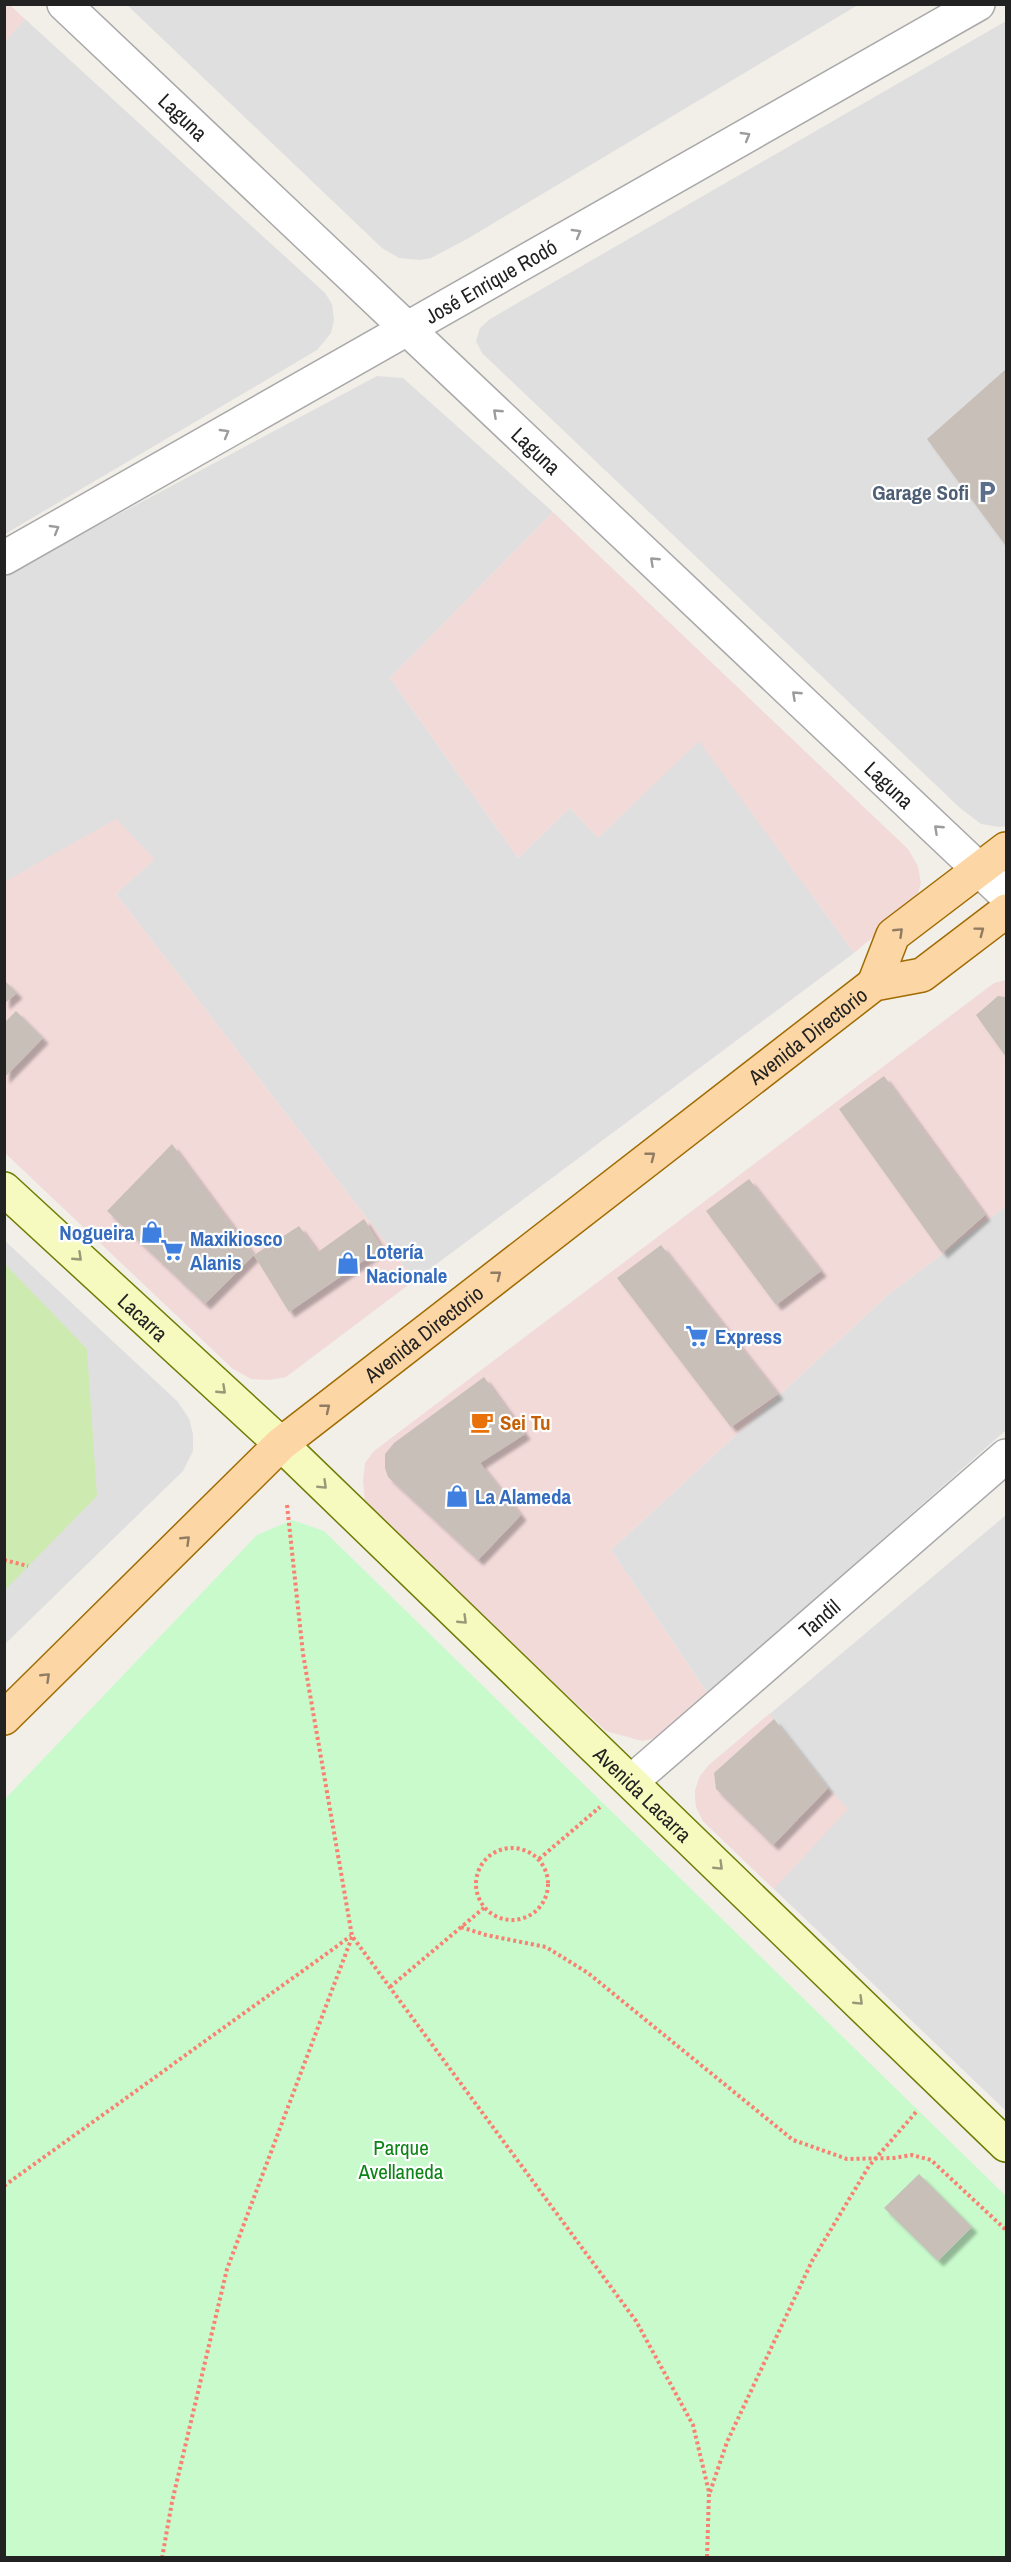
<svg xmlns="http://www.w3.org/2000/svg" width="1011" height="2562" font-family="'Archivo Narrow',sans-serif">
<style>
.residential{fill:#e0dfdf}
.commercial{fill:#f2dad9}
.grass{fill:#cdebb0}
.park{fill:#c8facc}
.building{fill:#c7bfb8;filter:url(#shadow)}
.lines{fill:none;stroke-linecap:round;stroke-linejoin:round}
.street-casing{stroke:#a9a9a9;stroke-width:36}
.secondary-casing{stroke:#707d05;stroke-width:36}
.primary-casing{stroke:#a06b00;stroke-width:36}
.path{stroke:#fa8072;stroke-width:4;stroke-dasharray:3 3;stroke-linecap:butt}
.street{stroke:#fff;stroke-width:33}
.secondary{stroke:#f7fabf;stroke-width:33}
.primary{stroke:#fcd6a4;stroke-width:33}
.oneway{stroke:#9c9c9c}
.oneway2{stroke:#8f7c63}
.oneway3{stroke:#979978}
.labels{text-anchor:middle;dominant-baseline:central;stroke-width:4.5;stroke-linejoin:round;paint-order:stroke}
.street-label{font-size:21px;fill:#222;stroke:#fff}
.service-label{font-size:21px;font-weight:bold;fill:#4e5e75;stroke:#fff;text-anchor:end}
.shop-label{font-size:21px;font-weight:bold;fill:#366cbe;stroke:#fff;text-anchor:start}
.food-label{font-size:21px;font-weight:bold;fill:#c56008;stroke:#fff;text-anchor:start}
.park-label{font-size:21px;fill:#0c8416;stroke:#fff}
</style>
<defs>
<filter id="shadow"><feDropShadow dx="5.5" dy="5.5" stdDeviation="1.5" flood-color="#0004"/></filter>
</defs>
<rect width="100%" height="100%" fill="#f2efe9"/>
<g class="residential">
<polygon points="127,5 858,5 467,239 431,258 420,260 399,258 382,248"/>
<polygon points="25,19 325,293 332,304 334,320 331,333 317,350 5,534 4,42"/>
<polygon points="1006,21 1006,826 999,827 981,824 960,808 482,353 476,341 480,328 490,319"/>
<polygon points="377,376 403,378 553,512 390,678 518,858 570,808 598,838 699,740 854,953 415,1280 116,894 154,859 116,820 5,882 5,575"/>
<polygon points="1006,1206 1006,1430 708,1694 611,1550 888,1295"/>
<polygon points="4,1240 178,1402 189,1419 193,1434 193,1451 183,1471 5,1644"/>
<polygon points="1006,1515 1006,2111 703,1821 696,1807 695,1791 700,1776 709,1765"/>
</g>
<g class="commercial">
<polygon points="5,4 10,5 25,19 5,42"/>
<polygon points="553,512 908,849 918,866 921,883 917,896 908,908 854,953 699,741 598,838 570,808 518,858 390,678"/>
<polygon points="116,819 155,859 116,894 415,1280 286,1377 270,1380 251,1379 233,1369 5,1153 4,882"/>
<polygon points="1006,980 1006,1206 888,1295 611,1550 708,1694 662,1737 642,1741 606,1731 373,1515 365,1503 363,1481 365,1463 374,1451 994,983"/>
<polygon points="769,1714 828,1788 848,1809 774,1889 703,1821 696,1807 695,1791 700,1776 709,1765"/>
</g>
<polygon class="grass" points="5,1264 87,1349 97,1496 5,1590"/>
<polygon class="park" points="292,1520 324,1531 1006,2196 1006,2557 5,2557 4,1800 257,1535"/>
<g class="building">
<polygon points="1006,369 1006,546 927,439"/>
<polygon points="4,980 17,993 4,1004"/>
<polygon points="998,996 1006,997 1006,1057 976,1015"/>
<polygon points="16,1011 43,1038 4,1078 4,1023"/>
<polygon points="884,1076 985,1215 942,1253 839,1109"/>
<polygon points="172,1144 254,1255 205,1304 107,1211"/>
<polygon points="749,1179 821,1271 776,1305 706,1211"/>
<polygon points="364,1219 382,1248 289,1312 254,1255 299,1226 318,1252"/>
<polygon points="661,1245 778,1394 731,1427 617,1278"/>
<polygon points="484,1377 525,1434 480,1463 521,1515 478,1560 388,1477 385,1468 385,1454 394,1443"/>
<polygon points="774,1719 828,1788 773,1845 716,1789 714,1773"/>
<polygon points="919,2174 972,2227 938,2261 884,2208"/>
</g>
<g class="lines">
<g class="street-casing">
<g id="street">
<path id="s1" d="M64,4L1006,895"/>
<path id="s2" d="M4,558L978,4"/>
<path id="s3" d="M632,1781L1006,1456"/>
</g>
</g>
<g class="secondary-casing">
<g id="secondary">
<path id="s4" d="M4,1189L281,1444L1006,2145"/>
</g>
</g>
<g class="primary-casing">
<g id="primary">
<polyline points="874,984 893,935 1006,849"/>
<path id="s5" d="M4,1718L281,1444L874,984L922,975L1006,911"/>
</g>
</g>
<g class="path">
<polyline points="287,1505 303,1654 352,1936 636,2321 693,2425 709,2492 707,2558"/>
<polyline points="4,1560 28,1566"/>
<circle cx="512" cy="1884" r="36"/>
<polyline points="539,1859 600,1807"/>
<polyline points="461,1927 486,1935 546,1947 588,1973 793,2140 847,2159 894,2158 912,2155 931,2160 1006,2230"/>
<polyline points="390,1987 485,1907"/>
<polyline points="4,2186 351,1936"/>
<polyline points="710,2492 727,2442 812,2261 869,2166 917,2111"/>
<polyline points="162,2558 172,2502 227,2269 352,1937"/>
</g>
<use href="#street" class="street"/>
<use href="#secondary" class="secondary"/>
<use href="#primary" class="primary"/>
</g>
<defs><path id="oneway-chevron" d="M-2-3.5L2.5 0L-2 3.5" fill="none" stroke-width="1.6" stroke-linecap="round" stroke-linejoin="round" transform="scale(1.5)"/></defs>
<g class="oneway">
<use href="#oneway-chevron" transform="translate(746 136) rotate(-30)"/>
<use href="#oneway-chevron" transform="translate(577 233) rotate(-30)"/>
<use href="#oneway-chevron" transform="translate(497 413) rotate(-137)"/>
<use href="#oneway-chevron" transform="translate(225 433) rotate(-30)"/>
<use href="#oneway-chevron" transform="translate(55 529) rotate(-30)"/>
<use href="#oneway-chevron" transform="translate(654 561) rotate(-137)"/>
<use href="#oneway-chevron" transform="translate(796 695) rotate(-137)"/>
<use href="#oneway-chevron" transform="translate(938 829) rotate(-137)"/>
</g>
<g class="oneway2">
<use href="#oneway-chevron" transform="translate(980 931) rotate(-37)"/>
<use href="#oneway-chevron" transform="translate(899 932) rotate(-44)"/>
<use href="#oneway-chevron" transform="translate(651 1156) rotate(-38)"/>
<use href="#oneway-chevron" transform="translate(497 1275) rotate(-38)"/>
<use href="#oneway-chevron" transform="translate(326 1408) rotate(-39)"/>
<use href="#oneway-chevron" transform="translate(186 1540) rotate(-44)"/>
<use href="#oneway-chevron" transform="translate(46 1677) rotate(-44)"/>
</g>
<g class="oneway3">
<use href="#oneway-chevron" transform="translate(78 1257) rotate(43)"/>
<use href="#oneway-chevron" transform="translate(222 1390) rotate(43)"/>
<use href="#oneway-chevron" transform="translate(323 1485) rotate(44)"/>
<use href="#oneway-chevron" transform="translate(463 1620) rotate(44)"/>
<use href="#oneway-chevron" transform="translate(719 1866) rotate(44)"/>
<use href="#oneway-chevron" transform="translate(859 2001) rotate(44)"/>
</g>
<defs>
<g id="parking-bare" transform="scale(1.8)"><path d="M-3.5-5.5H1a3.5 3.5 0 0 1 0 7H-1V5.5H-3.5ZM-1-3.4V-.6H.8a1.4 1.4 0 0 0 0-2.8Z" fill="#5c6f8a" stroke="#fff" stroke-width="2.5" paint-order="stroke"/></g>
<g id="shop-bare" transform="scale(1.8)"><path d="M-5-2.5h2.3a2.7 3.5 0 0 1 5.4 0H5L5.5 6h-11ZM-1.5-2.5h3a1.5 2.3 0 0 0-3 0Z" fill="#3f7fe0" stroke="#fff" stroke-width="2.5" paint-order="stroke"/></g>
<g id="supermarket-bare" transform="scale(1.8)"><path d="M-6-5.5h2.5l.6 2H6L4.5 2H-2.5L-4.4-4H-6ZM-1.5 3.2a1.3 1.3 0 1 0 .1 0ZM3 3.2a1.3 1.3 0 1 0 .1 0Z" fill="#3f7fe0" stroke="#fff" stroke-width="2.5" paint-order="stroke"/></g>
<g id="cafe-bare" transform="scale(1.8)"><path d="M-5.5-4.5H6V0H3Q3 3.5 0 3.5H-2.5Q-5.5 3.5-5.5 0ZM3-3.2v2h1.7v-2ZM-6 4.5H4V6H-6Z" fill="#e8710a" stroke="#fff" stroke-width="2.5" paint-order="stroke"/></g>
</defs>
<g fill-rule="evenodd">
<use href="#parking-bare" x="987" y="492"/>
<use href="#shop-bare" x="152" y="1232"/>
<use href="#supermarket-bare" x="172" y="1250"/>
<use href="#shop-bare" x="348" y="1263"/>
<use href="#supermarket-bare" x="697" y="1336"/>
<use href="#cafe-bare" x="482" y="1422"/>
<use href="#shop-bare" x="457" y="1496"/>
</g>
<g class="labels">
<g class="street-label">
<text stroke="none"><textPath href="#s1" startOffset="164">Laguna</textPath></text>
<text stroke="none"><textPath href="#s2" startOffset="560">José Enrique Rodó</textPath></text>
<text stroke="none"><textPath href="#s1" startOffset="650">Laguna</textPath></text>
<text stroke="none"><textPath href="#s1" startOffset="1136">Laguna</textPath></text>
<text stroke="none"><textPath href="#s5" startOffset="1056">Avenida Directorio</textPath></text>
<text stroke="none"><textPath href="#s4" startOffset="189">Lacarra</textPath></text>
<text stroke="none"><textPath href="#s5" startOffset="570">Avenida Directorio</textPath></text>
<text stroke="none"><textPath href="#s3" startOffset="248">Tandil</textPath></text>
<text stroke="none"><textPath href="#s4" startOffset="880">Avenida Lacarra</textPath></text>
</g>
<g class="service-label">
<text x="969" y="492">Garage Sofi</text>
</g>
<g class="shop-label">
<text x="134" y="1232" text-anchor="end">Nogueira</text>
<text x="190" y="1238">Maxikiosco<tspan x="190" dy="24">Alanis</tspan></text>
<text x="366" y="1251">Lotería<tspan x="366" dy="24">Nacionale</tspan></text>
<text x="715" y="1336">Express</text>
<text x="475" y="1496">La Alameda</text>
</g>
<g class="food-label">
<text x="500" y="1422">Sei Tu</text>
</g>
<g class="park-label">
<text x="401" y="2147">Parque<tspan x="401" dy="24">Avellaneda</tspan></text>
</g>
</g>
<rect width="1011" height="2562" fill="none" stroke="#222222" stroke-width="12"/>
</svg>
